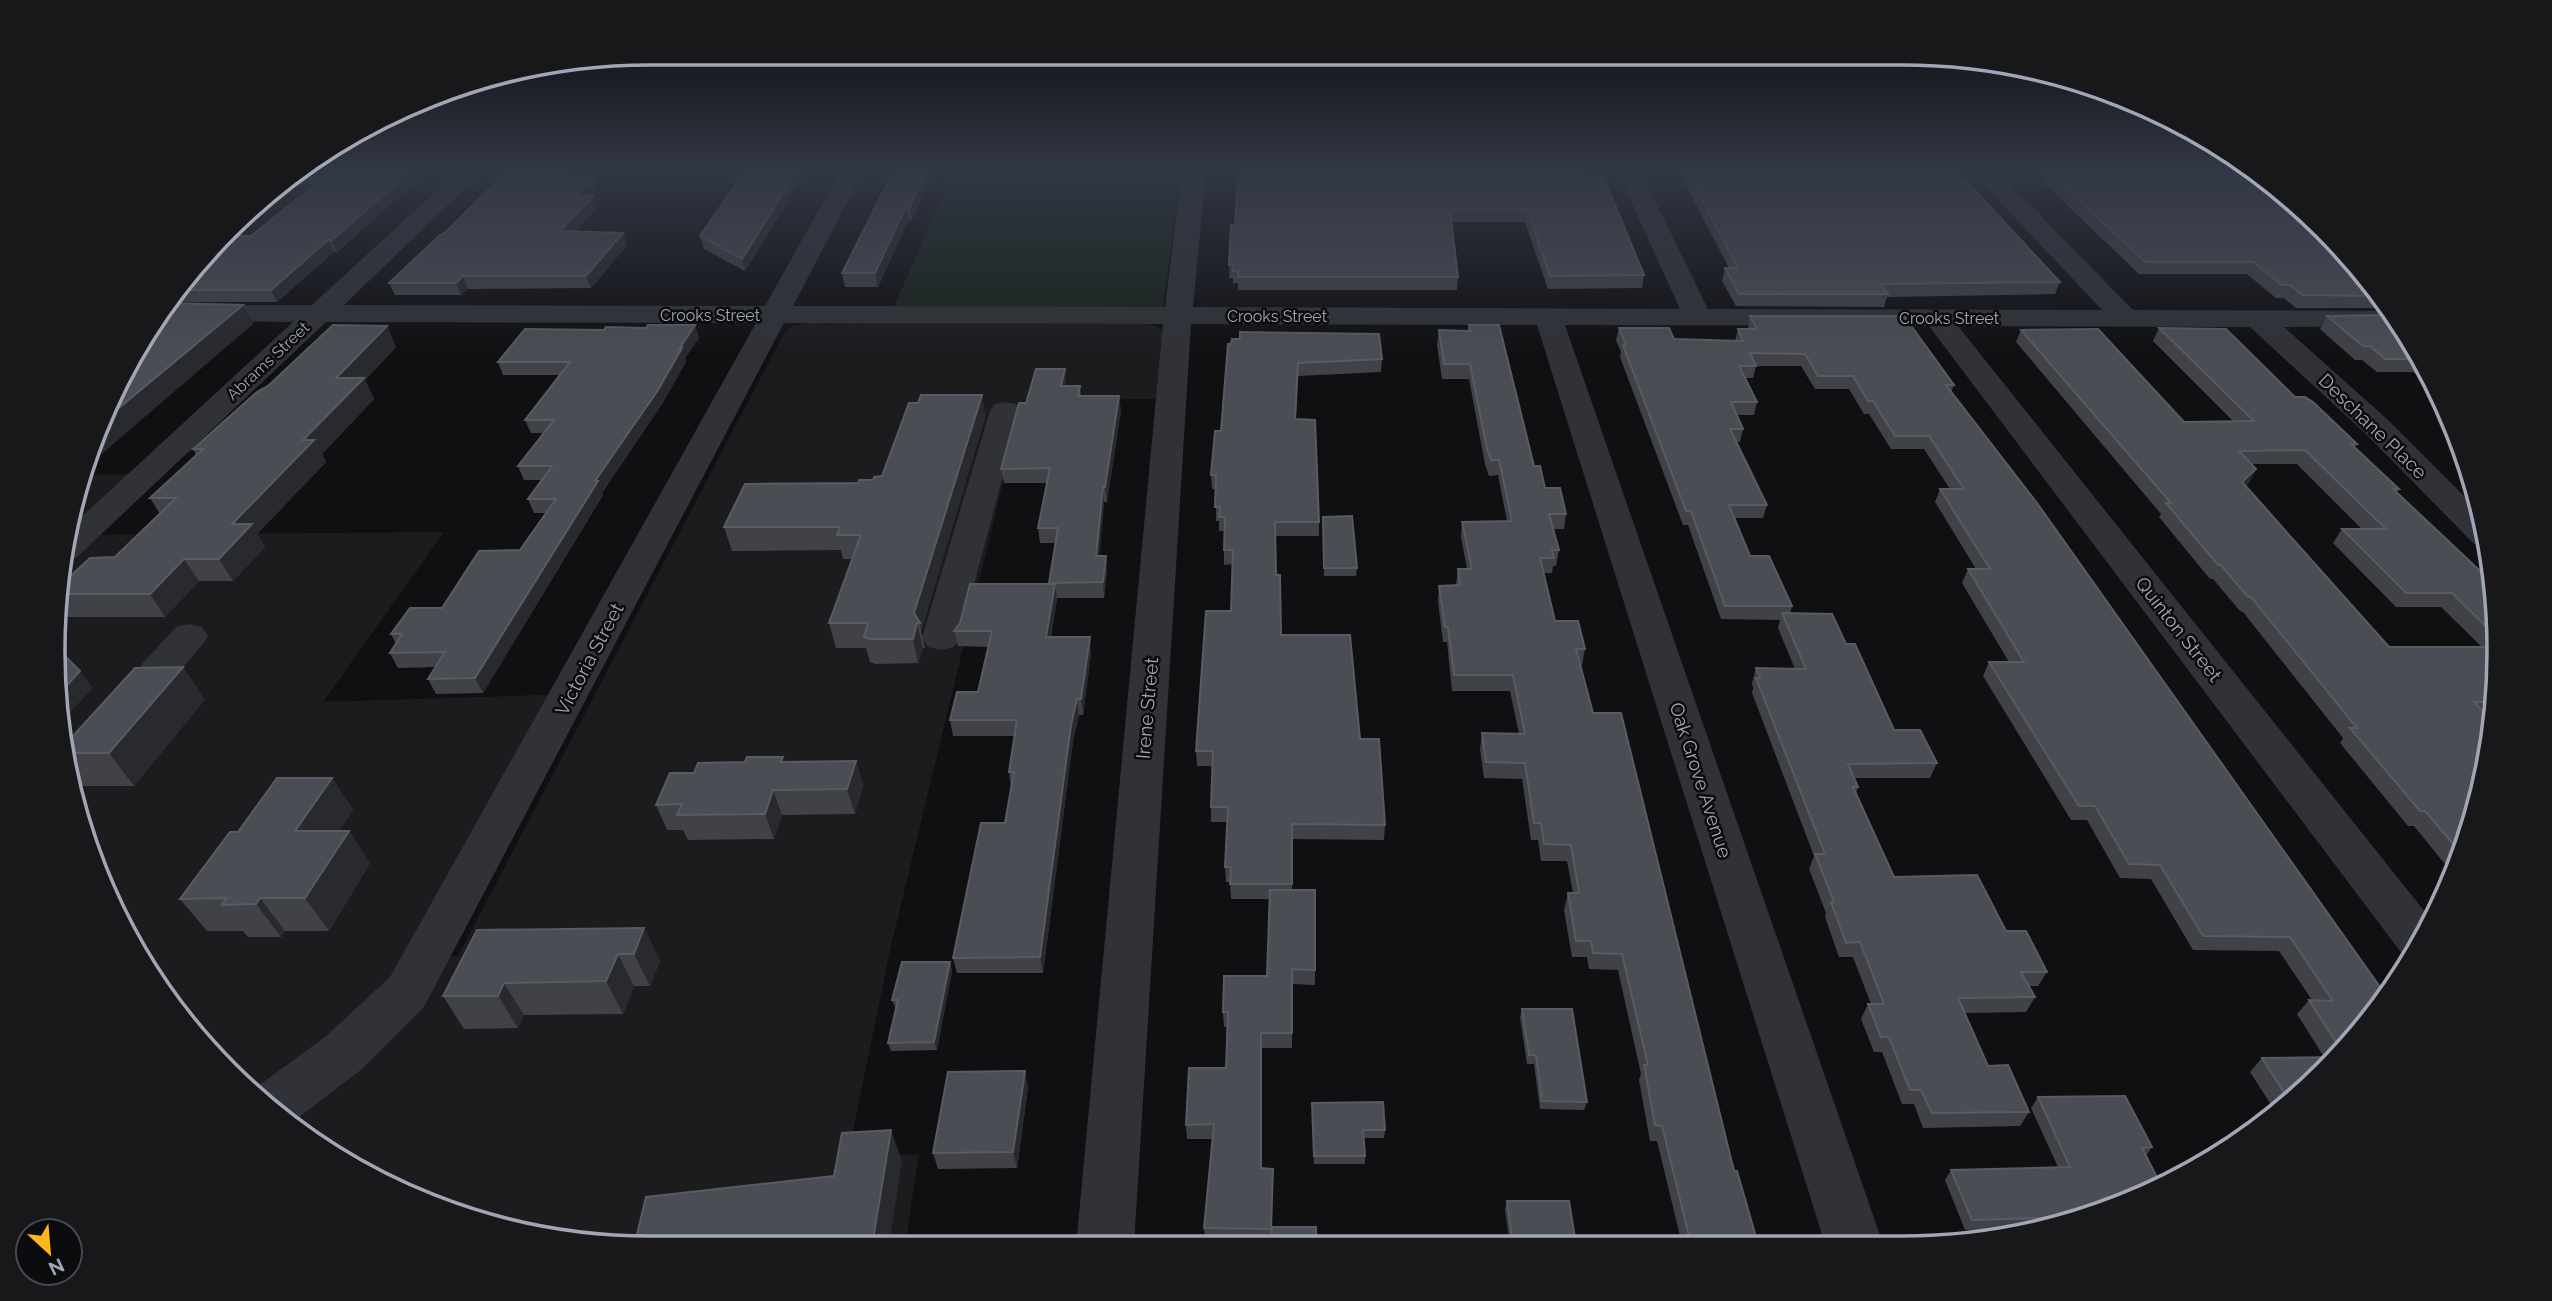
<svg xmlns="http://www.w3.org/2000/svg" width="2552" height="1301" font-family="Raleway,sans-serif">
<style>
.built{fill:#1c1c1f}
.green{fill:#1a221b}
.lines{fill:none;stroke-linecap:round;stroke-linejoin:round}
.minor{fill:#313238;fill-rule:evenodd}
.wall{fill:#414248;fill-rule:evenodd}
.shaded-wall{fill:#292a2e}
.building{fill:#4b4d54;stroke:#595b63;stroke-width:2}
.labels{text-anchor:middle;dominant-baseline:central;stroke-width:5;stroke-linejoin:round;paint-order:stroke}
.far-street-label{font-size:16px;fill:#a0a6b5;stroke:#0c0b0d}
.street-label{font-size:19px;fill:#a0a6b5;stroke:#0c0b0d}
.rim{fill:none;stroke:#a0a6b5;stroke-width:3.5}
</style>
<rect width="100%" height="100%" fill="#101012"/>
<polygon class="built" points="808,323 1149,324 1159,328 1165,336 1159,399 1023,400 890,950 848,1156 919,1154 905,1246 612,1247 496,1228 386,1187 227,1073 114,915 58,728 64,533 82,475 147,474 82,535 444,532 323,702 570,694 430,956 458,956 784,333 792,326"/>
<polygon class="green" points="953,170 1180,170 1163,308 894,307"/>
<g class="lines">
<g class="minor">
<polygon points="459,170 484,170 344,305 765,306 841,170 864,170 793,306 1165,307 1182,170 1206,170 1193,307 1680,309 1617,170 1640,170 1708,309 2102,310 1977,177 1956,175 1953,170 2105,170 2102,176 2094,178 2003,177 2133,310 2390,311 2401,326 2284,327 2388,420 2480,512 2488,547 2474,544 2366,434 2250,327 1958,326 2433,922 2410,957 2403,955 1929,326 1565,325 1883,1244 1825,1244 1537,325 1191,324 1134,1246 1076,1246 1163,324 784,323 424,1007 362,1069 294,1121 253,1092 254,1089 325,1037 390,977 756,323 326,322 75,559 63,562 64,533 293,322 193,321 183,319 179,313 183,307 193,305 312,305"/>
<polygon points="1005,402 1016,404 1020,411 960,638 954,647 941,650 928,647 922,638 990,411 994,404"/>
<polygon points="189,624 202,627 208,636 202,645 85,781 74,784 64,749 176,627"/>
</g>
</g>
<g class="wall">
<polygon points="429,170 337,252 334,252 277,302 170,302 169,301 217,250 221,250 251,236 316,184 299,184 293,173"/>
<polygon points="508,170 581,170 575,177 593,177 597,188 590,196 597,208 576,231 623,233 627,245 591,288 468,289 461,295 395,295 389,283 447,231"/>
<polygon points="733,170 807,170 745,271 704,249 700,236 742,177"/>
<polygon points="934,170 912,220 908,220 878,287 845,287 842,273"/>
<polygon points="1678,170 1956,170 2060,282 2055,294 1887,297 1884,307 1736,306 1722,281 1725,268 1729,268"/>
<polygon points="2043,170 2257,170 2351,256 2381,299 2376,308 2296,308 2284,298 2276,298 2247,274 2139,274 2040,179"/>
<polygon points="1587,178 1644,275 1642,288 1548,289 1525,222 1451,222 1458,277 1457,290 1238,290 1238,283 1233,284 1233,278 1229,278 1231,225"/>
<polygon points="1750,316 1954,385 1951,392 2385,994 2351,1044 2277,1114 2250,1072 2262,1058 2324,1057 2297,1014 2309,1000 2312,1000 2279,951 2193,950 2151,879 2120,878 2087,820 2071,820 1983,676 1989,662 2009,662 1962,583 1968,569 1976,569 1935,502 1940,489 1950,489 1924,449 1891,449 1869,414 1864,414 1849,389 1815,389 1801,366 1756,366 1753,378 1745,378 1757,402 1754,415 1737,415 1743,429 1740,442 1736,442 1767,505 1763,518 1735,518 1750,556 1792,606 1790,614 1846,644 1894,730 1937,763 1930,778 1854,778 1858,787 1856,793 1894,877 2006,931 2047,972 2038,986 2029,986 2035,997 2026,1012 1965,1013 1988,1066 2029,1112 2020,1126 1923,1128 1914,1104 1902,1104 1882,1052 1874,1052 1861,1019 1868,1004 1871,1004 1853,957 1839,957 1825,917 1826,913 1809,869 1814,856 1752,693 1753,688 1752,683 1756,668 1795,669 1778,628 1780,620 1721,619 1688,525 1683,525 1620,357 1621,352 1616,340 1619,328 1674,339 1735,341 1738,329 1748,329"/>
<polygon points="2327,316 2419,351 2438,392 2413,372 2377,372 2362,360 2355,360 2320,329"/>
<polygon points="695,325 699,338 685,358 686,362 662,404 602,493 603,495 483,693 436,694 428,679 436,667 398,668 390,653 396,644 391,634 442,608 520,550 546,513 534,513 528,499 542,480 524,480 518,466 544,433 531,433 525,420 559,375 503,375 498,362 604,330"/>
<polygon points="1469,325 1534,466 1545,488 1566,514 1564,529 1553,529 1559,550 1556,566 1553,566 1552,573 1544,573 1555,621 1585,649 1582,665 1580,665 1593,713 1758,1244 1682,1244 1657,1141 1650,1141 1639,1080 1641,1074 1618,970 1589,969 1587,957 1572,957 1564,910 1568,893 1573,893 1567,861 1541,861 1538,840 1531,840 1522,779 1484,778 1480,749 1482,733 1519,734 1510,691 1452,691 1447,642 1443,642 1438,601 1439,586 1456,585 1458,569 1467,569 1461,537 1462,522 1507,521 1498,475 1489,476 1485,464 1469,379 1442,379 1437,345 1439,330 1468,331"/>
<polygon points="387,326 396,347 365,380 374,399 322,454 326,462 257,534 265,547 233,581 199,581 165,617 68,617 62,609 62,584 115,557 160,514 150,498 196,455 193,449"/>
<path d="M2159,328L2295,397L2357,444L2355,447L2399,489L2397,493L2495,585L2498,689L2494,717H2488L2479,805L2453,874L2414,826H2408L2340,743L2343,738L2243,612L2240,611L2213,579H2210L2159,517L2161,514L2016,342L2021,330L2184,422L2233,421L2153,341ZM2252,464H2297L2362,529H2342L2333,543L2396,607H2441L2482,647H2389L2246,485L2249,483Z"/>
<polygon points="1228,344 1382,359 1381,372 1298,376 1296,419 1319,522 1319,536 1275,536 1276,575 1281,635 1360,739 1385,825 1384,840 1292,839 1292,890 1315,890 1315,985 1292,984 1292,1048 1261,1048 1261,1168 1273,1169 1271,1243 1205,1242 1204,1228 1213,1139 1187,1139 1186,1125 1226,1068 1228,1027 1224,1027 1223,1012 1267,976 1269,899 1231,899 1230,882 1226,882 1225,867 1227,822 1211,822 1211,807 1213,766 1197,766 1196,751 1231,611 1233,564 1224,565 1224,531 1219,531 1219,521 1216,521 1216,489 1212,489 1211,475 1221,431"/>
<polygon points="1065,369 1066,386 1080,386 1081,396 1121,410 1107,502 1104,502 1099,556 1106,556 1107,571 1104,598 1057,598 1051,637 1091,653 1083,715 1079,715 1073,741 1043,973 957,973 953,958 1005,823 1011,788 1009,772 1014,736 953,736 950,720 978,692 988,647 958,646 954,631 1049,584 1055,543 1040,543 1038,528 1047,483 1004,483 1001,469"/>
<polygon points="982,395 985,417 921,631 925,648 923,648 918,663 875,664 870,662 866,648 836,648 829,623 852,559 843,559 841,550 732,551 724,527 858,483 873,480 882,476 918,403"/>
<polygon points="2450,419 2459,439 2445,426"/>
<polygon points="1323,525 1357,568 1356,576 1324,576"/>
<polygon points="205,699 134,786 79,786 73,778 63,747"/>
<polygon points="856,761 863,786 855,814 782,815 774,839 688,840 683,830 667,830 656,805 694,773 785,762"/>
<polygon points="332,778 353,810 339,831 349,831 370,863 329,931 285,931 281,937 248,937 243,931 207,931 180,899 238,832"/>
<polygon points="644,928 660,961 650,986 634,986 623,1014 524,1015 518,1028 464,1029 443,996"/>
<polygon points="950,962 952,971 937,1050 891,1051 888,1043 896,1009 892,1000"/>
<polygon points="1522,1009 1587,1102 1584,1110 1540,1109 1534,1064 1527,1064 1520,1017"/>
<polygon points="1028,1087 1017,1168 938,1169 933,1153"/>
<polygon points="2038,1097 2152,1147 2146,1156 2130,1203 2036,1228 1965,1230 1945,1180 1951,1170 2058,1167 2031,1108"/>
<polygon points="1312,1111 1385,1130 1384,1138 1364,1138 1365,1156 1365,1164 1314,1164"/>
<polygon points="1507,1201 1576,1244 1510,1245 1505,1209"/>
</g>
<g class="shaded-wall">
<polygon points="412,170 429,170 337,252 332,240"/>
<polygon points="567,170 581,170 565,189 561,177"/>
<polygon points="798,170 807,170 745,271 742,259"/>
<polygon points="926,170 934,170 912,220 910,207"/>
<polygon points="593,177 597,188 580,208 576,196"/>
<polygon points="593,196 597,208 565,243 560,231"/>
<polygon points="906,207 908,220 878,287 875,273"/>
<polygon points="623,233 627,245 591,288 586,276"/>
<polygon points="328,240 334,252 277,302 271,290"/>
<polygon points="463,276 468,289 461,295 456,283"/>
<polygon points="243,305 253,324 83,470 96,427"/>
<polygon points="695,325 699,338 685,358 686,362 662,404 602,493 603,495 483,693 475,678 595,481"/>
<polygon points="387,326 396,347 365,380 374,399 322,454 326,462 257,534 265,547 233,581 219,559 232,524 303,440 336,378"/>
<polygon points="1065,369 1066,383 1063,400 1061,386"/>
<polygon points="982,395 985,417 921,631 920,623 917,623 923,648 918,663 913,639 914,613"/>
<polygon points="1119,396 1121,410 1107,502 1105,487"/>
<polygon points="2256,469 2249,483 2235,496 2242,482"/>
<polygon points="1103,487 1104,502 1098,572 1096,556"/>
<polygon points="1106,556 1107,571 1104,598 1103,582"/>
<polygon points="184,559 199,581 165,617 150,594"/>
<polygon points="1055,584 1057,600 1048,653 1046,637"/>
<polygon points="1090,637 1091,653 1083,715 1081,699"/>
<polygon points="183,667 205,699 134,786 109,753"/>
<polygon points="80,671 93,688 65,718 58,709 59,694"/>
<polygon points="1077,699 1079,715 1073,741 1043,973 1040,957 1071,725"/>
<polygon points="856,761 863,786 855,814 847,789"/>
<polygon points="332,778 353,810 318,864 295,831"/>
<polygon points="773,790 782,815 774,839 765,814"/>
<polygon points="349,831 370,863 329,931 305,898"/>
<polygon points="260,898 285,931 281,937 256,904"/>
<polygon points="644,928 660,961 650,986 634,954"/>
<polygon points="618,954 634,986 623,1014 606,981"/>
<polygon points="950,962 952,971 937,1050 934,1042"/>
<polygon points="504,983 524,1015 518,1028 498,996"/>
<polygon points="1025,1071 1028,1087 1017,1168 1013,1152"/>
<polygon points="891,1130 902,1161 889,1246 872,1246"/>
</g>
<g class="building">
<polygon points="297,170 412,170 332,240 328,240 271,290 180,290 217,250 221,250 240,236 251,236 330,173 293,173"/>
<polygon points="508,170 567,170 561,177 593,177 576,196 593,196 560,231 623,233 586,276 463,276 456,283 389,283 440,235 447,231"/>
<polygon points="798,170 742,259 700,236 746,170"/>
<polygon points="894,170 926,170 910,207 906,207 875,273 842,273"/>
<polygon points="1241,170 1584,170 1587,178 1604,178 1644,275 1550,276 1527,210 1450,210 1458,277 1238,277 1238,271 1233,271 1233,265 1229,265 1231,225 1235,225 1238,177 1241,177"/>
<polygon points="1686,170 1956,170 2060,282 1881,284 1888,294 1739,294 1725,268 1738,268"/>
<polygon points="2047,170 2257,170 2265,176 2351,256 2369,282 2365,282 2375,289 2379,296 2302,295 2290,285 2282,285 2253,262 2145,262"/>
<polygon points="168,303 243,305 96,427 98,421 153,319"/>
<polygon points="2394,315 2419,351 2423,360 2422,359 2385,359 2370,346 2363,346 2327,316"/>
<polygon points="1750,316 1904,316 1954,385 1946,385 2037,503 2385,994 2351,1044 2343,1053 2309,1000 2333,1001 2290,937 2203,936 2160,865 2129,864 2095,806 2079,806 1989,662 2024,662 1968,569 1990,569 1940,489 1964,489 1929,436 1895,436 1873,401 1868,401 1853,376 1818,376 1805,354 1750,353 1756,366 1739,366 1757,402 1731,402 1743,429 1730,429 1767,505 1729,505 1750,556 1769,556 1792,606 1725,606 1691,511 1686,511 1623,345 1626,345 1619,328 1669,328 1674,339 1743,341 1738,329 1757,329"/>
<polygon points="333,325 387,326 336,378 364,378 303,440 314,440 232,524 252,524 219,559 184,559 150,594 62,594 62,584 90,558 115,557 176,498 150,498 203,449 193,449 257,392 268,386"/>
<polygon points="648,325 695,325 679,349 682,348 658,390 595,481 598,481 475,678 428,679 445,652 390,653 402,634 391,634 410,608 442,608 479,551 520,550 556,499 528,499 552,466 518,466 554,420 525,420 570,362 498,362 525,329 604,330 606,327 646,328"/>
<polygon points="1469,325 1499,325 1534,466 1540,466 1545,488 1560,488 1566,514 1549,514 1559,550 1552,550 1554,558 1540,558 1555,621 1578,621 1585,649 1576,649 1593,713 1621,713 1734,1171 1737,1171 1758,1244 1691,1244 1662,1126 1655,1125 1644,1065 1648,1065 1622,954 1593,953 1591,941 1576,941 1568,893 1579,893 1571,845 1544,844 1541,823 1534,823 1525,763 1486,762 1482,733 1525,734 1513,675 1454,675 1448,627 1445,627 1439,586 1460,585 1458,569 1472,569 1462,522 1512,521 1499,460 1491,460 1487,449 1470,364 1444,364 1439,330 1470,331"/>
<polygon points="2159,328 2226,329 2295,397 2305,397 2313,402 2357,444 2351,444 2399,489 2393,489 2495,585 2496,636 2452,593 2406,593 2342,529 2386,529 2305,450 2239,451 2256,469 2242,482 2389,647 2497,647 2498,689 2496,702 2474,702 2493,722 2479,805 2461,853 2425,811 2420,811 2350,728 2357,728 2251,597 2248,597 2221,565 2218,565 2166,503 2171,503 2021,330 2098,329 2184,422 2254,421"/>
<polygon points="1240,332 1379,334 1382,359 1298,363 1295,419 1315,420 1319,522 1275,522 1276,575 1280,575 1281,635 1350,635 1360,739 1379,739 1385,825 1292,824 1292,884 1230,884 1231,867 1225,867 1228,807 1211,807 1213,751 1196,751 1206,611 1231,611 1233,550 1224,550 1225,517 1219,517 1220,507 1215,507 1216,475 1211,475 1215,431 1221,431 1228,344 1231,344 1232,339 1240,339"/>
<polygon points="1036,369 1065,369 1061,386 1080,386 1078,396 1119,396 1105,487 1103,487 1096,556 1106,556 1103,582 1049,583 1058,528 1038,528 1050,468 1001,469 1019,403 1026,403"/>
<polygon points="921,395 982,395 914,613 920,623 917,623 913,639 869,639 864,637 868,623 829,623 861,535 837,535 840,527 724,527 745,484 858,483 859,480 873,480 874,477 882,476 909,403 918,403"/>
<polygon points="1352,516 1357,568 1324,568 1323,517"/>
<polygon points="970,584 1055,584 1046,637 1090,637 1081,699 1077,699 1071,725 1040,957 953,958 981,823 1005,823 1014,772 1009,772 1017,720 950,720 957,692 978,692 992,631 954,631 960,623"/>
<polygon points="1782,613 1832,614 1846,644 1855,644 1894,730 1920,730 1937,763 1848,764 1858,787 1853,787 1894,877 1977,875 2006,931 2026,931 2047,972 2021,972 2035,997 1958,998 1988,1066 2008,1065 2029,1112 1932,1113 1921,1090 1910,1090 1889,1037 1881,1037 1868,1004 1884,1004 1860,942 1846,943 1831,902 1834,902 1815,854 1825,854 1756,678 1760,678 1756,668 1806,669"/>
<polygon points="60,651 80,671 59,694"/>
<polygon points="183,667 109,753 65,753 63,747 135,668"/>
<polygon points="747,757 783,757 781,762 856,761 847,789 773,790 765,814 677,815 682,804 656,805 670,773 694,773 698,763 745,762"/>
<polygon points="277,778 332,778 295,831 349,831 305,898 260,898 256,904 222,905 227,898 180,899 230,832 238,832"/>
<polygon points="1270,890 1315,890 1315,970 1292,969 1292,1033 1261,1033 1261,1168 1273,1169 1271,1229 1204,1228 1214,1124 1186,1125 1189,1068 1226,1068 1228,1012 1223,1012 1224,976 1267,976"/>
<polygon points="644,928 634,954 618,954 606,981 504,983 498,996 443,996 477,930"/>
<polygon points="902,962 950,962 934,1042 888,1043 898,1000 892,1000"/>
<polygon points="1522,1009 1572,1009 1587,1102 1542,1101 1536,1055 1529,1055"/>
<polygon points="2338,1057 2290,1102 2262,1058"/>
<polygon points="1025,1071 1013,1152 933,1153 948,1072"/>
<polygon points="2125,1096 2152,1147 2142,1148 2161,1185 2130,1203 2077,1217 1972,1220 1951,1170 2070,1167 2038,1097"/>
<polygon points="1383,1102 1385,1130 1363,1130 1365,1156 1314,1156 1312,1103"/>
<polygon points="891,1130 872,1246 634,1247 646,1197 834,1176 842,1133"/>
<polygon points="1507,1201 1569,1201 1576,1244 1513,1245"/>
<polygon points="1272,1227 1316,1227 1316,1245 1271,1245"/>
</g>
<linearGradient id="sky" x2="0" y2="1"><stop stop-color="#09090a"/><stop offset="0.48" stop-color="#313744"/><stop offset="1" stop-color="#313744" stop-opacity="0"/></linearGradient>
<rect width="2552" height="353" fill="url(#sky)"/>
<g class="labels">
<g class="far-street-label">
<text x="710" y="315">Crooks Street</text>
<text x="1277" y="316">Crooks Street</text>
<text x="1949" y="318">Crooks Street</text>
<text transform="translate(268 361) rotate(-43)">Abrams Street</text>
</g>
<g class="street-label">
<text transform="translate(2373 426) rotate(44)">Deschane Place</text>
<text transform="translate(2179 629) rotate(52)">Quinton Street</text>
<text transform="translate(589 659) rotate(-62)">Victoria Street</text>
<text transform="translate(1147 708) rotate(-85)">Irene Street</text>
<text transform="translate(1701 780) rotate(72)">Oak Grove Avenue</text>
</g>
</g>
<path d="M0 0H2552V1301H0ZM650 65H1902A585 585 0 0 1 2487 650V651A585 585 0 0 1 1902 1236H650A585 585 0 0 1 65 651V650A585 585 0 0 1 650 65Z" fill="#18171a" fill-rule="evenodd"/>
<path class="rim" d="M650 65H1902A585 585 0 0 1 2487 650V651A585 585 0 0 1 1902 1236H650A585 585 0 0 1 65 651V650A585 585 0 0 1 650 65Z"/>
<g transform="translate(49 1252) rotate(154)"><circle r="33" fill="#0c0b0d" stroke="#474950" stroke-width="2"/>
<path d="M0-5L12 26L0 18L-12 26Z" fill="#ffb51c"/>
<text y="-10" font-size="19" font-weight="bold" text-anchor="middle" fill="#a0a6b5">N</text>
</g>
</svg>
